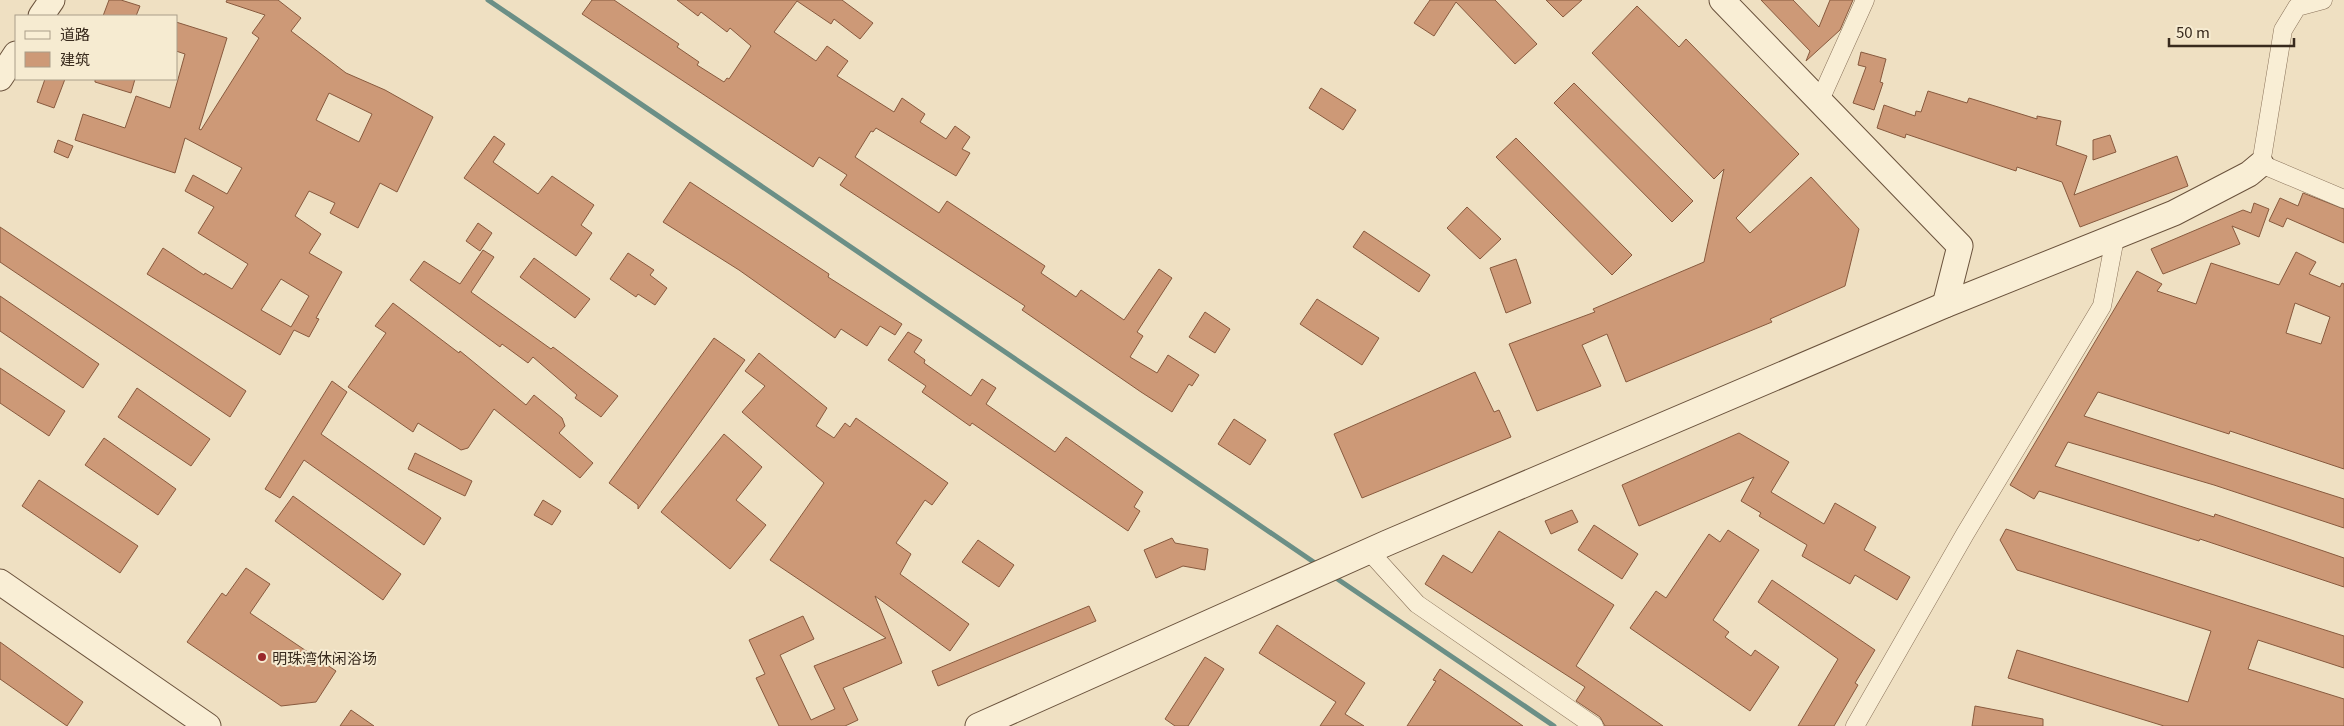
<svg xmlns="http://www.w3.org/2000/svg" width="2344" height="726" font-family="Georgia,'Noto Sans SC',serif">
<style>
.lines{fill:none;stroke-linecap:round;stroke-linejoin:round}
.stream{stroke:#6b8f86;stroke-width:5}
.building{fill:#cd9977;stroke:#885a3e;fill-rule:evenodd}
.street-casing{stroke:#897159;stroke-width:19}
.secondary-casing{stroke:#6a523c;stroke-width:27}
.street{stroke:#f9eed5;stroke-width:18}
.secondary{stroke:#f9eed5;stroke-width:25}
.poi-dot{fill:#99282b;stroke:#f6ebd1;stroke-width:2}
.labels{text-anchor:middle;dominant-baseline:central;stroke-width:4;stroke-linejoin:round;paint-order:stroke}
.poi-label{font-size:15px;fill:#382a1d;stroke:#f6ebd1;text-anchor:start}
</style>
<rect width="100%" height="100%" fill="#efe0c2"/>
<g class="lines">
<g class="stream">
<polyline points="488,0 1318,565"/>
<polyline points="1333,576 1554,726"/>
</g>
</g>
<g class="building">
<polygon points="109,0 121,0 140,6 136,16 103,16"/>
<path d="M227,0H278L301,18L291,31L346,73L385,90L433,117L397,192L380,183L358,228L330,213L335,203L309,191L295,216L321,234L309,253L342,272L316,318L319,319L309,337L294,330L280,355L147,274L163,248L204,275L205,273L232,289L248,264L198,233L214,207L185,191L193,175L227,194L242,168L185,138L175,173L75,140L83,114L125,128L136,96L170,108L185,54L176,51V22L227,38L199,129L201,130L259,38L252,33L265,15L226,2ZM329,93L372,114L359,142L316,120ZM281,279L309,296L291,327L261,310Z"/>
<polygon points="592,0 614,0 679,44 677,47 699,62 697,65 724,82 727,78 729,79 751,46 730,28 727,32 701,12 698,16 677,0 842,0 873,23 860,39 834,19 831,24 797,1 774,32 816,61 827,46 848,61 837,76 894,112 902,98 925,114 920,122 946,139 955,126 970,137 962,149 970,153 956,176 876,128 873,132 871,131 855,157 939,213 947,201 1045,266 1041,273 1076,297 1081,290 1124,320 1159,269 1172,278 1137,332 1143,336 1130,357 1157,373 1168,355 1199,375 1192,386 1189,384 1172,412 1141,392 1022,310 1025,306 840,185 847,175 819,157 813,167 582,14"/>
<polygon points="1430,0 1495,0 1537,44 1515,64 1456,2 1434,36 1414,23"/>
<polygon points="1546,0 1582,0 1563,17"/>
<polygon points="1761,0 1793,0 1819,27 1830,0 1853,0 1840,30 1806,61 1810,51"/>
<polygon points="1637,6 1679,47 1686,39 1799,154 1736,218 1750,233 1811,177 1859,229 1845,286 1770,319 1772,322 1626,382 1607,334 1582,345 1601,386 1537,411 1509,344 1595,312 1593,309 1704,262 1724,169 1714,179 1592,53"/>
<polygon points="1861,52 1886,59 1880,82 1883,83 1874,110 1853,103 1866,67 1858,65"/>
<polygon points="45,79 65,79 54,108 37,102"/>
<polygon points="95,79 135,79 131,93 95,82"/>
<polygon points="1574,83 1693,201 1672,222 1554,103"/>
<polygon points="1321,88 1356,110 1343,130 1309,108"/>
<polygon points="1928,91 1967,103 1969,98 2037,119 2037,116 2061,121 2056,145 2087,156 2074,195 2177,156 2188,186 2080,227 2062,182 2017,167 2016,171 1906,134 1905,138 1877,128 1884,105 1915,116 1916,111 1921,112"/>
<polygon points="2110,135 2116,152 2093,160 2093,140"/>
<polygon points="494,136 505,144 493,162 538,194 552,176 594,205 581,225 592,233 576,256 464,178"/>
<polygon points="1516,138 1632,255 1612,275 1496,157"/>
<polygon points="58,140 73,146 68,158 54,152"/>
<polygon points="690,182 829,274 828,277 902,324 895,335 880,326 867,346 841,329 835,338 739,270 663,222"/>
<polygon points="2303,193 2344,209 2344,243 2287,218 2283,227 2269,221 2280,198 2298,206"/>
<polygon points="2254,203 2269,209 2259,237 2232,226 2240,244 2163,274 2151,249 2243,210 2251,213"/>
<polygon points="1467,207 1501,239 1480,259 1447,228"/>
<polygon points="478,223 492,233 480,251 466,241"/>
<polygon points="0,227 246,391 230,417 0,262"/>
<polygon points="1364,231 1430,275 1419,292 1353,247"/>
<polygon points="483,250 494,257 471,292 551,349 553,347 618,396 601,417 575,398 577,395 533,357 528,363 502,344 500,347 410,280 424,261 460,284"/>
<path d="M2296,252L2316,262L2309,274L2340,287L2342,283L2344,284V469L2230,431L2229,434L2098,392L2084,416L2344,499V528L2214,485L2068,442L2055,466L2214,517L2215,514L2344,558V587L2200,539L2199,541L2039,491L2034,499L2010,485L2137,271L2162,284L2157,291L2196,304L2211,263L2279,285ZM2295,303L2330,317L2321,344L2286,333Z"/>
<polygon points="628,253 654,270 650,275 667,288 655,305 638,294 636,297 610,279"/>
<polygon points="534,258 590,299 575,318 520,277"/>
<polygon points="1516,259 1531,303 1506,313 1490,268"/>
<polygon points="0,296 99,364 83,388 0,331"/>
<polygon points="1317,299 1379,338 1362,365 1300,324"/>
<polygon points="393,303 459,353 460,351 526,405 534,395 562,418 565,426 559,433 593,463 580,478 494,409 468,448 461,450 418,423 413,432 348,387 386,333 375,326"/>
<polygon points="1205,312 1230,329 1215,353 1189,337"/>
<polygon points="908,332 922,340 914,352 925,360 924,363 971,396 982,379 996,388 986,404 1055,452 1066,437 1143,492 1134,507 1140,511 1128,531 972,423 970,426 922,392 926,386 888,360"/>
<polygon points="714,338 745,360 638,509 638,505 609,483"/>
<polygon points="759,353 827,408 816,426 834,438 845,423 850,427 856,418 948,483 932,505 925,500 896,543 911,554 900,574 969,624 950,651 875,596 902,663 843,688 858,720 845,726 779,726 756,678 765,674 749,640 803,616 814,639 780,655 811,720 835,709 814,666 886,638 770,560 824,483 742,412 765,386 745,371"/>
<polygon points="0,368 65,411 49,436 0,403"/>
<polygon points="1475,372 1494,412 1499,410 1511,437 1362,498 1334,434"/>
<polygon points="332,381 347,392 321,434 441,518 424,545 304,460 280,498 265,489"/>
<polygon points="137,388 210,439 191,466 118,417"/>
<polygon points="1234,419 1266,440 1250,465 1218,444"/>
<polygon points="1739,433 1789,462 1771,492 1824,524 1835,503 1876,527 1864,550 1910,577 1897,600 1855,575 1850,584 1802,556 1807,545 1759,516 1761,513 1741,501 1754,477 1639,526 1622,485"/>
<polygon points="724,434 762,467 736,500 766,525 730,569 661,512"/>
<polygon points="104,438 176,489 158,515 85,465"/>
<polygon points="415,453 472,481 465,496 408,469"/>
<polygon points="39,480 138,546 120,573 22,506"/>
<polygon points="293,496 401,574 383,600 275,521"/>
<polygon points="543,500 561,511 552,525 534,515"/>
<polygon points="1572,510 1578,522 1551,534 1545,521"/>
<polygon points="1594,525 1638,554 1622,579 1578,550"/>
<polygon points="2006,529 2344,636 2344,668 2258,640 2248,669 2344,699 2344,726 2164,726 2008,678 2017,650 2188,702 2211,631 2017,570 2000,540"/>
<polygon points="1728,530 1759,550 1713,620 1729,632 1725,637 1751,656 1755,650 1779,667 1750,711 1630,628 1656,591 1666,598 1709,534 1720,542"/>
<polygon points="1499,531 1614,605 1576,666 1663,726 1605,726 1600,717 1576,701 1585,687 1425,584 1443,555 1472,573"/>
<polygon points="1172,538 1175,543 1208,549 1205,570 1183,566 1156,578 1144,550"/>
<polygon points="978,540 1014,565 999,587 962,562"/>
<polygon points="246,568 270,584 250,613 336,671 316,702 281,706 187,642 222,593 226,596"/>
<polygon points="1772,580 1875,650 1855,683 1858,685 1834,726 1798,726 1838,659 1758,602"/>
<polygon points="1089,606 1096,621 938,686 932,671"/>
<polygon points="1277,625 1365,683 1345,714 1364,726 1320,726 1336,702 1259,653"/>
<polygon points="0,642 83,702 67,726 0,679"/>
<polygon points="1205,657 1224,669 1188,726 1175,726 1165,719"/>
<polygon points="1440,669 1468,688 1523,726 1407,726 1436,681 1433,680"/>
<polygon points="1975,706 2043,719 2043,726 1972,726"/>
<polygon points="351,710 374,726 340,726"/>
</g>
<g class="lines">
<g class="street-casing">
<g id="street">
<polyline points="2323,0 2297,7 2283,30 2261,164 2344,199"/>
<polyline points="1820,100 1865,0"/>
<polyline points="1369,551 1417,604 1594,726"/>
<polyline points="1855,726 1965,534 2102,306 2115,238"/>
</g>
</g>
<g class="secondary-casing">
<g id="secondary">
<polyline points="1722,0 1960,246 1945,305"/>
<polyline points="41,16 52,0"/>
<polyline points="0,78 16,54"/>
<polyline points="0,582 208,726"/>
<polyline points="978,726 1387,543 1945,305 2174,213 2249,174 2261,164"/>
</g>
</g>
<use href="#street" class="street"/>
<use href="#secondary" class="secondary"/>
</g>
<circle class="poi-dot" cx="262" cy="657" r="5"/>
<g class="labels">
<g class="poi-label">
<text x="272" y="657">明珠湾休闲浴场</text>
</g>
</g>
<rect x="15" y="15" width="162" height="65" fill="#f6ebd1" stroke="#aa9e89"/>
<rect x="25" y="31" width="25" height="8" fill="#f9eed5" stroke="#aa9e89"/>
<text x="60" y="40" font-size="15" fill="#382a1d">道路</text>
<rect x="25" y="52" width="25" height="15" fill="#cd9977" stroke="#aa9e89"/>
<text x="60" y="65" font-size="15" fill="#382a1d">建筑</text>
<path d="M2169 38v8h125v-8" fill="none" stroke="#382a1d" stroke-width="2.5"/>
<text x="2176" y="38" font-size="15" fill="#382a1d" stroke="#f6ebd1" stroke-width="4" paint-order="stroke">50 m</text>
</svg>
